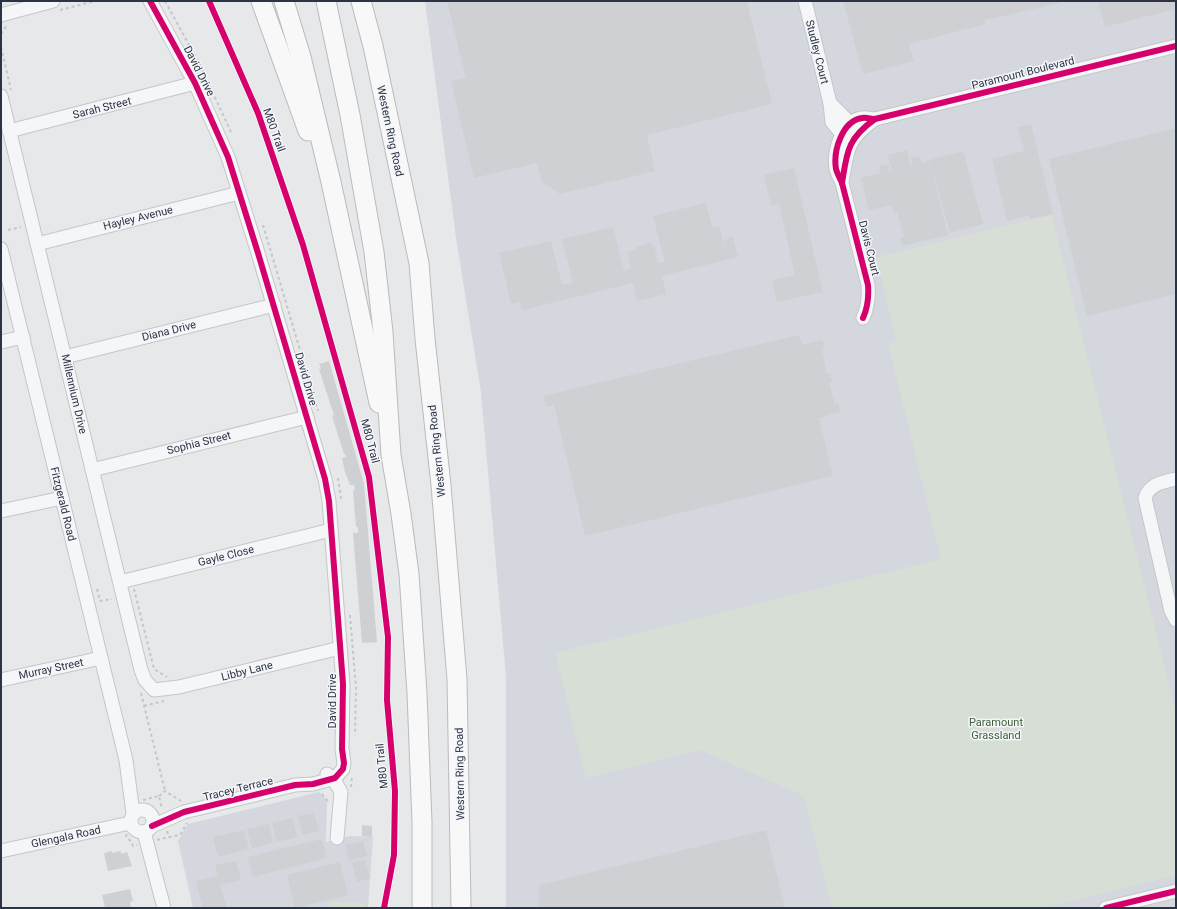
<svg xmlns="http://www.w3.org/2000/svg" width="1177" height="909" font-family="Roboto,sans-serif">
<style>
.built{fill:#d4d7dd}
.green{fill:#d6ded6}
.building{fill:#ced0d3}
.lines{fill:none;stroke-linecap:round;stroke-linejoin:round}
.minor-casing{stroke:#c4c6c8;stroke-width:15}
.highway-casing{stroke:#b8bbbf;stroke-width:21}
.path{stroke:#c5c6ca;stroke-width:2;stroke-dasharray:3 3;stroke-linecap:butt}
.minor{stroke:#f5f6f7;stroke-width:13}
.highway{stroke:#f8f8f8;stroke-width:19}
.cycleway-casing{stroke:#f4f6f9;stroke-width:8}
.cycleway{stroke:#d6006c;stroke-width:6}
.labels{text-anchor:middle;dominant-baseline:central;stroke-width:3;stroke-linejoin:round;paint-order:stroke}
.street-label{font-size:11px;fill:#2b3445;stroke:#f4f6f9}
.park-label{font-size:11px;fill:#3f6138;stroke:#f4f6f9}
</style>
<rect width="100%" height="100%" fill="#e6e8ea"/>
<g class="built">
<polygon points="425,1 1176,1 1176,908 506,908 506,677 481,392 456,238"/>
<polygon points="319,792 327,800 326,842 350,836 373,837 368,908 193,908 178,841 188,824"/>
</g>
<g class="green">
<polygon points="1052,215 1176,711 1176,875 1043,908 832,908 804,796 700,750 586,778 555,653 941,559 888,344 896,339 876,257"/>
<polygon points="329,901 365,903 364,908 328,908"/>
</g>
<g class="building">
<polygon points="447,1 747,1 772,104 647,135 655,171 560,194 542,182 537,163 474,178 451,81 466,78"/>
<polygon points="843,1 1059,1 1060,3 985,20 985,24 909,44 914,61 863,74"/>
<polygon points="1098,1 1175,1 1176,9 1105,27"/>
<polygon points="1031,124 1053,214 1030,219 1029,215 1007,221 992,159 1024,151 1018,127"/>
<polygon points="1176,128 1176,294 1087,316 1049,159"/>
<polygon points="907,150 911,166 913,165 911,158 920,156 922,163 930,161 948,235 902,246 900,238 904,237 897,212 894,213 892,205 869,210 861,178 881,173 879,166 888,164 890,171 892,171 888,155"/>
<polygon points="963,151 983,224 950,233 930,160"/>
<polygon points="794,168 823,292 777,302 772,280 795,275 779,204 771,206 764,175"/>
<polygon points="706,203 712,227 719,226 724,246 726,246 724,240 733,237 738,257 662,276 666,294 637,301 633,283 522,310 520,302 511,304 499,253 551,241 562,285 573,283 562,239 613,227 624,271 631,269 627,252 636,250 636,247 651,243 652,246 654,245 658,263 665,262 653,216"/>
<polygon points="799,335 802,345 822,340 825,349 822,350 827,374 830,373 833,382 829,383 835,404 838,403 840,412 819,418 833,476 585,536 554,405 546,407 543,396"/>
<polygon points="329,361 364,484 377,642 362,643 353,533 358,533 358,527 356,527 353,490 355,490 354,485 350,485 345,472 342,458 346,457 345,454 344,454 332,416 334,415 319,369 321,369 319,364"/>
<polygon points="314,813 319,831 303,835 298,816"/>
<polygon points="293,818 297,837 277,842 272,823"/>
<polygon points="269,824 273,843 252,848 247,829"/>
<polygon points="362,825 372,826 372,837 362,836"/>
<polygon points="244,830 249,849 218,857 213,837"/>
<polygon points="766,830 785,908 539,908 539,885"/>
<polygon points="322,839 327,858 253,877 248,857"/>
<polygon points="363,841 367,856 349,860 346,845"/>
<polygon points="112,851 112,853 121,851 121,854 127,852 132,866 108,871 104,853"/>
<polygon points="365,860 370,878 357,882 352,863"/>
<polygon points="236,861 241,880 220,885 227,908 203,908 196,881 218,876 215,865"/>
<polygon points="340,862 348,895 295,908 287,875"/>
<polygon points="130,889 133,901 130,902 131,908 105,908 102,895"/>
</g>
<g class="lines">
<g class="minor-casing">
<g id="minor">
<polyline points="150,1 195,83 228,157 258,253 325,479 329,501 343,684 342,749 344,763 343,769 335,778 313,784 295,785 184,812 152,826"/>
<polyline points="805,1 830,103 832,122 842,134 853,139"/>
<polyline points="1,15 53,1"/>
<polyline points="1,96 141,670 145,680 154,690 179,687 340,648"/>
<polyline points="830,103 846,119 851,133"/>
<polyline points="9,131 195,83"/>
<path d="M842,182C848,149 846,140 875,119"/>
<polyline points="37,244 239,193"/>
<polyline points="1,249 126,760 133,813"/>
<path d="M863,318C868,307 869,298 868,285L842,183C840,178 837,173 836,169C833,151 842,121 862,118C866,117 871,119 875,119L1176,46"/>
<polyline points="1,342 23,337"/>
<polyline points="65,357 274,305"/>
<polyline points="92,470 307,417"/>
<path d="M1176,479C1163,482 1149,484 1145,498L1171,611L1176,620"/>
<polyline points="1,511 62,498"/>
<polyline points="120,582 331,530"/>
<polyline points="1,680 101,658"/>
<polyline points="327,774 334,780 341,792 337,838"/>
<circle cx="142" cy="821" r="11"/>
<polyline points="144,832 164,908"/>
<polyline points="1,851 130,823"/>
<polyline points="1106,908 1176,891"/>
</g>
</g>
<g class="highway-casing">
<g id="highway">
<polyline points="261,1 308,131"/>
<polyline points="284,1 301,57 331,182 379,403"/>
<polyline points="326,1 350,115 374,252 383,332 391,455 401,514 409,574 417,693 422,822 422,908"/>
<polyline points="361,1 373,46 419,263 425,339 441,485 457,679 461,908"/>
</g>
</g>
<g class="path">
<polyline points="165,1 199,63 231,132"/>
<polyline points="60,10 95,1"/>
<polyline points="1,34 7,25"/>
<polyline points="1,47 11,90"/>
<polyline points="263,225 318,411"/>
<polyline points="8,230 21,227"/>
<polyline points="338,478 341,499"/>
<polyline points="97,589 100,601 112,599"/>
<polyline points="134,589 154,669 167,677"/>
<polyline points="350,615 356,688 355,735"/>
<polyline points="141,693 165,791"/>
<polyline points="144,706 164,701"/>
<polyline points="351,787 352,775"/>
<polyline points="322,794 328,801"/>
<polyline points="159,796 165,791 181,801"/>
<polyline points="143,800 159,796 162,809"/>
<polyline points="167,831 169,837 180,835 187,823"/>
<polyline points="126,834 127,838 131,841 133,846 137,845"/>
<polyline points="157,840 169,837"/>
</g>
<use href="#minor" class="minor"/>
<use href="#highway" class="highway"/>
<g class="cycleway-casing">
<g id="cycleway">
<polyline points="150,1 195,83 228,157 258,253 325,479 329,501 343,684 342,749 344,763 343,769 335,778 313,784 295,785 184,812 152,826"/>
<polyline points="209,1 258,113 303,245 369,477 388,637 387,700 395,791 394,855 384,908"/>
<path d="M842,183C847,152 847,139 875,119"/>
<path d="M863,318C868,307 869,298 868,285L842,183C840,178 837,173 836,169C833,151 842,121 862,118C866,117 871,119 875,119L1176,46"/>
<polyline points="1106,908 1176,891"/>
</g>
</g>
<use href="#cycleway" class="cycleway"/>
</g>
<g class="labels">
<g class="street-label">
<text transform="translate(817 52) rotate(76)">Studley Court</text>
<text transform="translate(199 71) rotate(63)">David Drive</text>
<text transform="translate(1023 73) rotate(-14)">Paramount Boulevard</text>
<text transform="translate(102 108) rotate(-14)">Sarah Street</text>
<text transform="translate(274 130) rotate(70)">M80 Trail</text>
<text transform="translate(390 131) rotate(78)">Western Ring Road</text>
<text transform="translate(138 218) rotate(-14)">Hayley Avenue</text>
<text transform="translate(869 248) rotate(76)">Davis Court</text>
<text transform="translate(169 331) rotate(-14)">Diana Drive</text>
<text transform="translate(306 379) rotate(74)">David Drive</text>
<text transform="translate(74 394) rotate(77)">Millennium Drive</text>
<text transform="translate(370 441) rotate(75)">M80 Trail</text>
<text transform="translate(199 443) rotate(-14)">Sophia Street</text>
<text transform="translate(437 451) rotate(-96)">Western Ring Road</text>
<text transform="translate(63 504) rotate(76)">Fitzgerald Road</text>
<text transform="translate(226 556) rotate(-14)">Gayle Close</text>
<text transform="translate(51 669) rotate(-12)">Murray Street</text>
<text transform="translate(247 671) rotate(-14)">Libby Lane</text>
<text transform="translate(332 701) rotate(-90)">David Drive</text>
<text transform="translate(382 766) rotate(-96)">M80 Trail</text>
<text transform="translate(460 774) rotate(-91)">Western Ring Road</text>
<text transform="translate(238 789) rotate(-14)">Tracey Terrace</text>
<text transform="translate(66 837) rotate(-12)">Glengala Road</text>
</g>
<g class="park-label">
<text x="996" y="722">Paramount<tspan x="996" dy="13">Grassland</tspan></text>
</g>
</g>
<rect width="1177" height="909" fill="none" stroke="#2b3445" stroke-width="4"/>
</svg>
